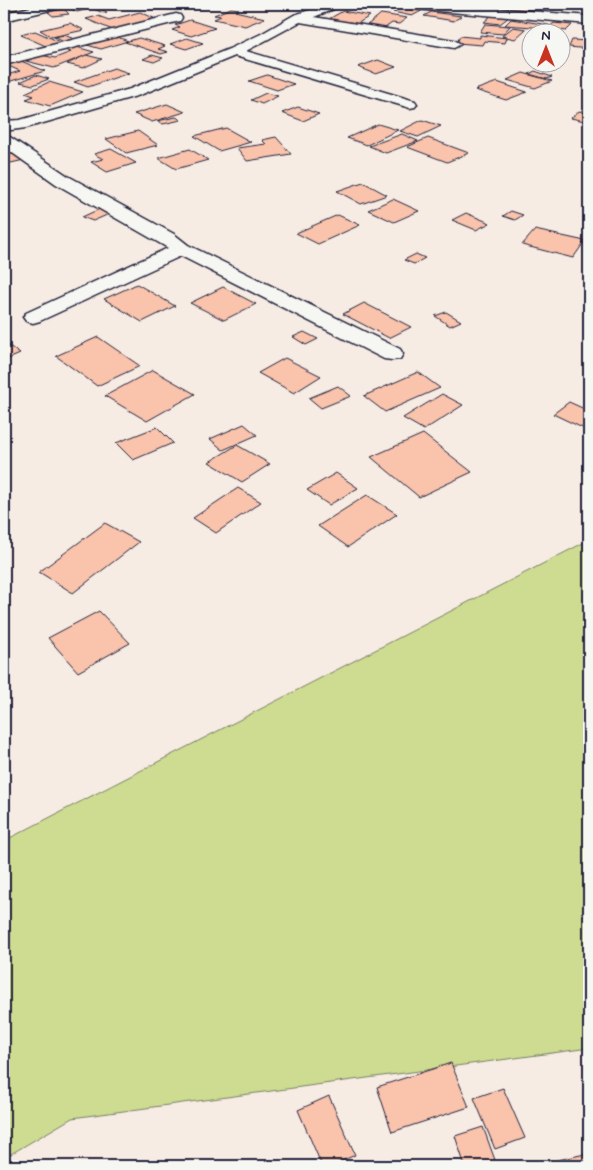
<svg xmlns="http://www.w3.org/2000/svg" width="593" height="1170" font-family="Mynerve,sans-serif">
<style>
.green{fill:#cddc90;stroke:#787f66}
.building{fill:#fac3ac;stroke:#22223b}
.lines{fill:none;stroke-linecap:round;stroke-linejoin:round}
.minor-casing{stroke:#22223b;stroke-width:3}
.minor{fill:#f6f6f2;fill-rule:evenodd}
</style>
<rect width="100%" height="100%" fill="#f7ece4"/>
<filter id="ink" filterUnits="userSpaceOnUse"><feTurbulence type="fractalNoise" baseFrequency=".02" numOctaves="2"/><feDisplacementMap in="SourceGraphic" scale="10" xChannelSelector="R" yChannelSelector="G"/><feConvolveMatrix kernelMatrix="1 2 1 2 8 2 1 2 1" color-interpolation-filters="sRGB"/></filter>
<g filter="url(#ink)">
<polygon class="green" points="589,540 589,1048 72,1118 4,1158 4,841"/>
<g class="building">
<polygon points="4,4 19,4 27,7 4,13"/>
<polygon points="71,4 89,4 107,12 103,13 92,8 77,12 64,5"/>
<polygon points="379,4 394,4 381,12 369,10"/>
<polygon points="510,4 539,4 533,15 523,14 526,10 507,9"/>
<polygon points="405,6 423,10 412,16 393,12"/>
<polygon points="231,8 239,9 235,11 265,18 245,26 214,19 221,16 214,15"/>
<polygon points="64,9 69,14 53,16 48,12"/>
<polygon points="343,11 370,16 355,25 327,20"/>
<polygon points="140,12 156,19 115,31 86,19 98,16 109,20"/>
<polygon points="431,12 461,16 454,21 424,16"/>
<polygon points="381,14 407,18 399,24 392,23 385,28 366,26"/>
<polygon points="492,15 509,17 500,24 484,22"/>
<polygon points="511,19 549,25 546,28 505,25"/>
<polygon points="190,20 215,28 191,36 172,30 180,27 175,25"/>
<polygon points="70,23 84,30 52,37 40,30"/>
<polygon points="554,23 572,25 566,31 548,28"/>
<polygon points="485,24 510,26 503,34 480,32"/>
<polygon points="513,27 526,29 515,39 502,36"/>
<polygon points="35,31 62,43 48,47 21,35"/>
<polygon points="64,35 77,40 66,43 54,37"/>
<polygon points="480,35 507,38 505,43 484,41 482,45 457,43 460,36 480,38"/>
<polygon points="115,36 128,41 101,49 87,45"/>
<polygon points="139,38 165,46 158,49 168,52 161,54 125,42"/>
<polygon points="187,38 203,43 186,49 170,44"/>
<polygon points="572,40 589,41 589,49 569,47"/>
<polygon points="73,46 94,52 54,68 26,61 41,55 55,58 71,52 64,50"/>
<polygon points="86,55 102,59 83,68 67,64"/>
<polygon points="152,55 163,58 154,62 143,59"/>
<polygon points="378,60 396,67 376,74 358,67"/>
<polygon points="21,61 45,71 4,83 4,76 20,71 6,65"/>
<polygon points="114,68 129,73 88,87 74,82"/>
<polygon points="535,71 552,77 547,79 529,74"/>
<polygon points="523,73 552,81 535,88 507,80"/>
<polygon points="36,75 49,79 33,85 20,82"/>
<polygon points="267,75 294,84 277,90 249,81"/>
<polygon points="49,82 83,92 50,106 26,99 34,96 25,93"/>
<polygon points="497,82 527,92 506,100 475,90"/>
<polygon points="266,93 278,96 262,104 251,100"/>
<polygon points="167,104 185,112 152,122 134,114"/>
<polygon points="298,107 319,114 303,121 282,113"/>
<polygon points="579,111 589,114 589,122 571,118"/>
<polygon points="176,117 181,120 163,124 157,121"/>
<polygon points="422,120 441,126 418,137 400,131"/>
<polygon points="378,124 398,130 367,145 347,138"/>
<polygon points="226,128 251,142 219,151 194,136"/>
<polygon points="138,131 158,145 126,153 106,139"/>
<polygon points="402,134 418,141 386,153 369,146"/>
<polygon points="276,137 291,154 247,161 237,148 266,144 262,140"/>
<polygon points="428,138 469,153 447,162 407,147"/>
<polygon points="111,149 136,163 107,172 91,162 103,159 94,154"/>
<polygon points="190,149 208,160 176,169 158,158"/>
<polygon points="15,153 24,160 11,163 4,157"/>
<polygon points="363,182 387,195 361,204 337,191"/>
<polygon points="393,199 419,211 394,222 368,210"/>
<polygon points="104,207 114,212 93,221 82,217"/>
<polygon points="511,211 523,215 515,220 503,216"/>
<polygon points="466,213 490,223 476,230 452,220"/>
<polygon points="338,215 360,225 318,244 296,233"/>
<polygon points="535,230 585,241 573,258 522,245"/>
<polygon points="416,254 425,258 414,264 404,260"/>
<polygon points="137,284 175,306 142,322 104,299"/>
<polygon points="223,287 256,304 224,320 190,303"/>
<polygon points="364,303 411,327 389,338 343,314"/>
<polygon points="446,312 461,321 450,326 435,316"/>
<polygon points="304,332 318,339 306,345 293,337"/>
<polygon points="98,337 140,366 97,386 56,356"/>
<polygon points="4,342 20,354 4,361"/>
<polygon points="285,358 321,376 294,393 258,373"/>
<polygon points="153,370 195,394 147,421 105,396"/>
<polygon points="418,372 440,388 385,412 364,396"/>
<polygon points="338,386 351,396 321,408 309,398"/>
<polygon points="442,394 463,405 424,430 403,418"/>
<polygon points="569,402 589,411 589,431 553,414"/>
<polygon points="244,424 257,435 223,450 210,439"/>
<polygon points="157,427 173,443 133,460 116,443"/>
<polygon points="423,434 472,472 419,497 371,457"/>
<polygon points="237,445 270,464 242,482 209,462"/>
<polygon points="336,473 358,488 329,505 307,490"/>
<polygon points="238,488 261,502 216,533 193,518"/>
<polygon points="367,495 397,514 348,547 318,526"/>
<polygon points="105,523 139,542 73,593 39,572"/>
<polygon points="99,611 130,643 78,672 48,638"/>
<polygon points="451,1063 469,1107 392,1132 377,1087"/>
<polygon points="503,1088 525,1138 495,1149 474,1098"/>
<polygon points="329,1096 355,1155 331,1166 322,1166 298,1110"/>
<polygon points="483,1127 495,1160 475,1166 465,1166 455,1136"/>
<polygon points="585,1154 589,1166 531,1166"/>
</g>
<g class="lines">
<g class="minor-casing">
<g id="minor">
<polygon points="45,4 65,4 63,7 4,21 4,13"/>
<polygon points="329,4 346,4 314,17 454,40 461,44 454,48 300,22 246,51 415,101 417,104 415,107 410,108 235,56 140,95 26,128 4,131 4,121 20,120 130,89 229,49 261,34 294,15"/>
<polygon points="398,4 443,4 589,16 589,24 404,8"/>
<polygon points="176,14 180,15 182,18 180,21 4,65 4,57"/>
<polygon points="4,135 10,137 68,176 174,234 188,245 400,349 403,354 400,359 392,360 384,359 181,256 40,321 33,323 26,321 23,317 26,313 168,248 56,184 4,147"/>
</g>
</g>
<use href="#minor" class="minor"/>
</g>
</g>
<rect width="593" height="1170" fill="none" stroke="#f6f6f2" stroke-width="20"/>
<rect x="10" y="10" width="573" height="1150" fill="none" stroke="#22223b" stroke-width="2" filter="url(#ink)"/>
<g transform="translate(546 48)"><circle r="24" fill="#f6f6f2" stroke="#a1a1a9"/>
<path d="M0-4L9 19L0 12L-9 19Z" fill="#c8321e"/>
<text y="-8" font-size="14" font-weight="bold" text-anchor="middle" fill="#22223b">N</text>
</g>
</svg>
